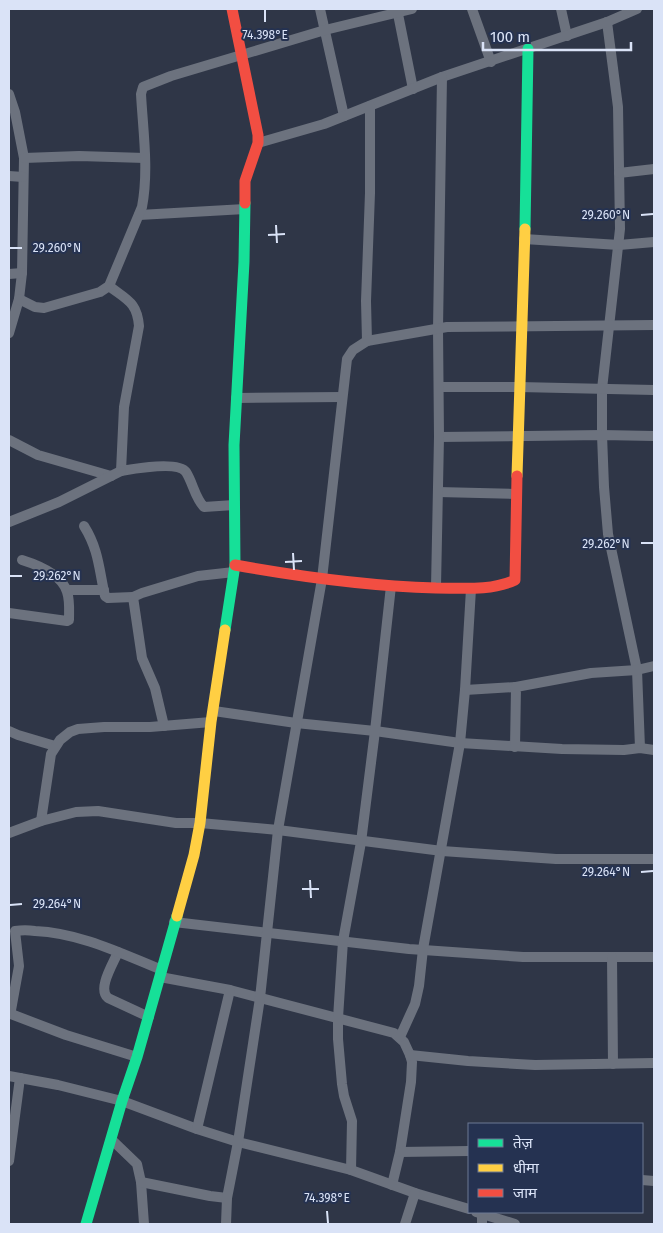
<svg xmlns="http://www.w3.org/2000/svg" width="663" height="1233" font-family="'Fira Sans','Noto Sans Devanagari',sans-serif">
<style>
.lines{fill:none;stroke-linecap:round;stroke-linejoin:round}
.street{stroke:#6c727e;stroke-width:10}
.fast{stroke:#16e098;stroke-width:11}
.slow{stroke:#ffcf43;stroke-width:11}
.jam{stroke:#f24e42;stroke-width:11}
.ticks{fill:none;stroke:#dae3f7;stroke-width:2}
.ticks-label{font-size:12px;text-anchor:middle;fill:#dae3f7;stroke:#253251;stroke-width:4;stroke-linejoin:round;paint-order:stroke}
</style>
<rect width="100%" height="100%" fill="#2f3647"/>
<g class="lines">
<g class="street">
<polyline points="320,9 344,116"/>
<polyline points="397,9 413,89"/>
<polyline points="472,9 491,62"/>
<polyline points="561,9 567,36"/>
<polyline points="607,22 618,107 620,229 602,389 602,435 604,487 608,534 637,670 640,748"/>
<polyline points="9,94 15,112 24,158 22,273 19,299 9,333"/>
<polyline points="258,143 324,124 442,77 607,22 637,9"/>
<polyline points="24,158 79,156 145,158"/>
<polyline points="619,173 654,169"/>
<polyline points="9,176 23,177"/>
<polyline points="139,215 245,209"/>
<polyline points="524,239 619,245 654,242"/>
<polyline points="9,274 22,273"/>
<path d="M109,286C127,300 137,302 139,326L124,407L121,471C133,469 178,461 186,472C193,483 195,498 204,507L234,505"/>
<path d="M19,299L35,307L44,308L100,292L109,286L142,207C149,170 143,131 141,94L143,87L171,76L325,30L412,9"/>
<polyline points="367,341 366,301 370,193 370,106"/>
<polyline points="439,387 519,387 654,390"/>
<polyline points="236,398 342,397"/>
<polyline points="439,437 602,435 654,436"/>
<polyline points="9,440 38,455 111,476"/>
<polyline points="438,492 516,494"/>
<polyline points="9,522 59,502 121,471"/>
<path d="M84,526C99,550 99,570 105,596L108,598L133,597"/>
<polyline points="436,587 439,437 438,329 442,77"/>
<polyline points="67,590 104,590"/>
<path d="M9,613L67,621L69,620C69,611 70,600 67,592C62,574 38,565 22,560"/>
<polyline points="465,690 516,687"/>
<polyline points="214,711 296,723 375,731 460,743 562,749 624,750 640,748 654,750"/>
<polyline points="164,726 155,688 142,658 133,597 142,593 198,576 234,572"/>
<polyline points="9,731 18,735 55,746"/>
<polyline points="515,747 516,687 591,673 637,670 654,666"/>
<polyline points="41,821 51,754 60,740 70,732 78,729 104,727 150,727 211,722"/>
<polyline points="9,833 41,821 76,812 98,811 176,823 200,823 278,830 442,851 556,859 654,859"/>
<polyline points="174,922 409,949 523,957 654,957"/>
<path d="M118,952C113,964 97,989 108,998L149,1017"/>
<polyline points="612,957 613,1064"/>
<polyline points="160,977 230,990 394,1033 404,1042 410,1055 412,1062 411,1082 400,1152 392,1185"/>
<polyline points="400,1037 415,1004 419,986 423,949 460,743 465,690 471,589"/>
<polyline points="410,1055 468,1061 535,1065 654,1063"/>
<path d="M137,1057L66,1035L11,1014V1010L19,966L15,931C22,930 28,930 35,931C80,933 120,953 162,970"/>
<polyline points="9,1076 58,1085 122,1101 197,1129 238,1142 351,1170 415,1193 469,1209"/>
<polyline points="197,1129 230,990"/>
<polyline points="112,1140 137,1164 141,1182 144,1224"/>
<polyline points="400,1152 469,1151"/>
<polyline points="9,1161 20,1078"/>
<polyline points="351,1170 352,1121 344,1096 342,1084 338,1039 338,1018 343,941 361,842 375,731 391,586"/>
<polyline points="642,1180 654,1181"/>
<polyline points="141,1182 210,1196 227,1198"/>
<polyline points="476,1212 515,1224"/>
<polyline points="226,1224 227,1198 238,1142 260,998 278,830 322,579 347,359 353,350 367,341 447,327 654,325"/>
<polyline points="405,1224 415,1193"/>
<polyline points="482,1224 482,1214"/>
</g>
<g class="fast">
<polyline points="525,229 528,49"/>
<polyline points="225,630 235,565 234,445 244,262 245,203"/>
<polyline points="86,1224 122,1101 137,1057 177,916"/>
</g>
<g class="slow">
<polyline points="517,476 525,229"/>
<polyline points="177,916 194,855 200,823 211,722 225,630"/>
</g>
<g class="jam">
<polyline points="232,9 258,135 258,143 245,181 245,203"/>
<path d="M235,565C302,577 368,586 436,588C462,588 491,591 515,580L517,476"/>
</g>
</g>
<path class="ticks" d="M265,10V22M641,215L653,214M276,225L277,243M268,235L285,234M10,248H22M641,543H653M293,553L294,570M285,562L302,561M10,576H22M641,872L653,871M310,880L311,898M302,889H319M10,905L22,904M327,1211L328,1223"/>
<g class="ticks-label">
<text x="265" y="39">74.398°E</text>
<text x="606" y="219">29.260°N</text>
<text x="57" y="252">29.260°N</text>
<text x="606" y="548">29.262°N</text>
<text x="57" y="580">29.262°N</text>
<text x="606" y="876">29.264°N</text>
<text x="57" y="908">29.264°N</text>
<text x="327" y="1202">74.398°E</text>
</g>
<rect width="663" height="1233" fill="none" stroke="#dae3f7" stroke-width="20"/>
<rect x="468" y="1123" width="175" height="90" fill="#253251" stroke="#6d7993"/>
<rect x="478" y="1139" width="25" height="8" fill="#16e098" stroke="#6d7993"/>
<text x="513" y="1148" font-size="15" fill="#dae3f7">तेज़</text>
<rect x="478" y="1164" width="25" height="8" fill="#ffcf43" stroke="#6d7993"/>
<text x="513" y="1173" font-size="15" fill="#dae3f7">धीमा</text>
<rect x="478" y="1189" width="25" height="8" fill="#f24e42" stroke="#6d7993"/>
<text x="513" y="1198" font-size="15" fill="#dae3f7">जाम</text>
<path d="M483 42v8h148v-8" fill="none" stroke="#dae3f7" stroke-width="2.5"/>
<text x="490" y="42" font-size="15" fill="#dae3f7" stroke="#253251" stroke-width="4" paint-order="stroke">100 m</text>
</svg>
